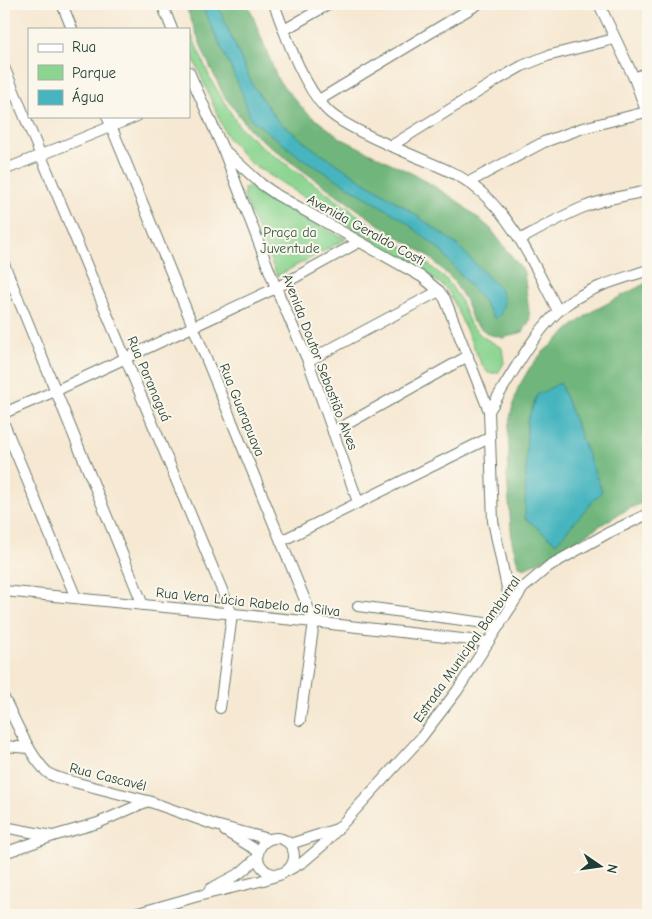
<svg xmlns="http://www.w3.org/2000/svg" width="652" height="919" font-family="'Comic Neue',sans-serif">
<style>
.green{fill:#8bd591;stroke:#558962}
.forest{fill:#70b67b;stroke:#487a58}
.water{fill:#46b5bf;stroke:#32797a}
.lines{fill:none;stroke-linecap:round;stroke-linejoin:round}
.minor-casing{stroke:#6a796b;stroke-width:12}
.minor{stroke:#fff;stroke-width:10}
.labels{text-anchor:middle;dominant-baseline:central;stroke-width:4;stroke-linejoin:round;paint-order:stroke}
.street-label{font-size:14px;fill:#1f3d34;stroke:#fbf7ec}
.park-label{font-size:14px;fill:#355b47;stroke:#fbf7ec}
</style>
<rect width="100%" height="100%" fill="#fbf7ec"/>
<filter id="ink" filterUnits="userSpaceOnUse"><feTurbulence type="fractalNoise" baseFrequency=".02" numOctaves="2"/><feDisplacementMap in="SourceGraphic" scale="10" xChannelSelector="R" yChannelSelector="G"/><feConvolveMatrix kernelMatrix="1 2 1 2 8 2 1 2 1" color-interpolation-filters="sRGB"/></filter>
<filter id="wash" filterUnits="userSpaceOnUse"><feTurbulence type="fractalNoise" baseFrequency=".0096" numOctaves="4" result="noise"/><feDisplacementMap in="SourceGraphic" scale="20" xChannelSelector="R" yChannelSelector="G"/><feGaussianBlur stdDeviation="1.12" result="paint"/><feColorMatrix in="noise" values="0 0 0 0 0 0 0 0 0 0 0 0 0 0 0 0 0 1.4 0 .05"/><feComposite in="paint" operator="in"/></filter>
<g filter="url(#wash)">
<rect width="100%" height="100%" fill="#f6e8d2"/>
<g class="green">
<polygon points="189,29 211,80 239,126 262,147 407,250 428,264 447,280 460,299 470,324 483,337 502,348 504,363 498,373 488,373 481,363 449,292 441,284 249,162 227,137 189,48"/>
<polygon points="252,187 303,218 346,239 277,276 244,197 244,188"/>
</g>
<g class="forest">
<polygon points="185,4 248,4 278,80 306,112 342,139 419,177 456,200 490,228 524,272 530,320 523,332 503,338 488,334 473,322 465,299 452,279 427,255 391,233 285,158 251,131 224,96 205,56"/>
<path d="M648,282V501C624,509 604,523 583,537C565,550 544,559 524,568L518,565L512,541L507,476L509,451L508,429L512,409L518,388L529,369L542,353L574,325L591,312Z"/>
</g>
<g class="water">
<polygon points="201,4 217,4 253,86 278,121 315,150 409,210 456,244 500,289 504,302 501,314 495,319 483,301 438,248 402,219 300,157 251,119 240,88"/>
<polygon points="560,383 602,491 556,543 525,518 527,422 537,395"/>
</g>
</g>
<g filter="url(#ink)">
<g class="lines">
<g class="minor-casing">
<g id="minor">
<polyline points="62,4 72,29"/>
<polyline points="162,4 172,29"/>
<path d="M274,4C286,36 302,84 326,109C339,124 386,144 405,152C427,162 452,170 471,184C513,215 534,265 558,311"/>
<polyline points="599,4 634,78 648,116"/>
<polyline points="284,30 329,4"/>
<polyline points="4,67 232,614 220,708"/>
<polyline points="189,72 223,149 276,288 308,361 358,502"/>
<polyline points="634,78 648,72"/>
<polyline points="319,100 478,4"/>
<polyline points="107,116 314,622 300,720"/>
<polyline points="391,146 499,79 522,66 547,56 614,39"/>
<polyline points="223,149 261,184 277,195 422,277 439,291 445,299 489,411 493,521 511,607"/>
<polyline points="4,170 137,116"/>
<polyline points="469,182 544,142 583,128 646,112"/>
<path d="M521,239C541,228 562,216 584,207C604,199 627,195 648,191"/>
<polyline points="4,264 143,605"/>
<polyline points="308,361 439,291"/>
<path d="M489,411C510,378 538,323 570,302C593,286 622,279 648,270"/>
<polyline points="4,413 55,391 276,288 359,242"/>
<polyline points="4,424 76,598"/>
<polyline points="333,432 468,356"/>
<polyline points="281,541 489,438"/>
<polyline points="4,591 314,622 488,642"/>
<polyline points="358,606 500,625"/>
<path d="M4,698C15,720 30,757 48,773C52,776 57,777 62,779L148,801L215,825L269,839"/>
<polyline points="4,746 29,748"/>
<polyline points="4,827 52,836"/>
<polyline points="225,831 258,851"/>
<circle cx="276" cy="856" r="18"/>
<polyline points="290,844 337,829"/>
<polyline points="4,853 53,836 98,823 148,801"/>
<polyline points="287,871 303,862 323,845 420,739 457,691 523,588 549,566 608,533 648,514"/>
<polyline points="210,889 240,873 258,857"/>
<polyline points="131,915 198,896 260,881 282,874"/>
</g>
</g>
<use href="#minor" class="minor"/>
</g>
</g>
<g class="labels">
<g class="street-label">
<text transform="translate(366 230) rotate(29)">Avenida Geraldo Costi</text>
<text transform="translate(320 362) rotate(69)">Avenida Doutor Sebastião Alves</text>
<text transform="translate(149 379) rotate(67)">Rua Paranaguá</text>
<text transform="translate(242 410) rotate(68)">Rua Guarapuava</text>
<text transform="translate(248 602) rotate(6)">Rua Vera Lúcia Rabelo da Silva</text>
<text transform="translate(467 649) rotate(-55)">Estrada Municipal Bamburral</text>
<text transform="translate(108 777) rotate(14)">Rua Cascavél</text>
</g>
<g class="park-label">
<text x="290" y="232">Praça da<tspan x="290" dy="16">Juventude</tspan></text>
</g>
</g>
<rect width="652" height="919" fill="none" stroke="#fbf7ec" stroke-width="20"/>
<rect x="28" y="28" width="162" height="90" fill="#fbf7ec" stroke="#a3ada2"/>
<rect x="38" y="44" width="25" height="8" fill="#ffffff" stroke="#a3ada2"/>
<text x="72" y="52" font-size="15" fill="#1f3d34">Rua</text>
<rect x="38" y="65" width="25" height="15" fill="#8bd591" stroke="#a3ada2"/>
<text x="72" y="78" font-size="15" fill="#1f3d34">Parque</text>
<rect x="38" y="90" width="25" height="15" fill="#46b5bf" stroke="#a3ada2"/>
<text x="72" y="102" font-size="15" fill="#1f3d34">Água</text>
<g transform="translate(600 866) rotate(103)" stroke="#fbf7ec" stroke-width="4" paint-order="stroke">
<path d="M0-4L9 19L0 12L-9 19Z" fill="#1f3d34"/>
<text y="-8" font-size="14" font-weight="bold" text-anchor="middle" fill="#1f3d34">N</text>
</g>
</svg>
